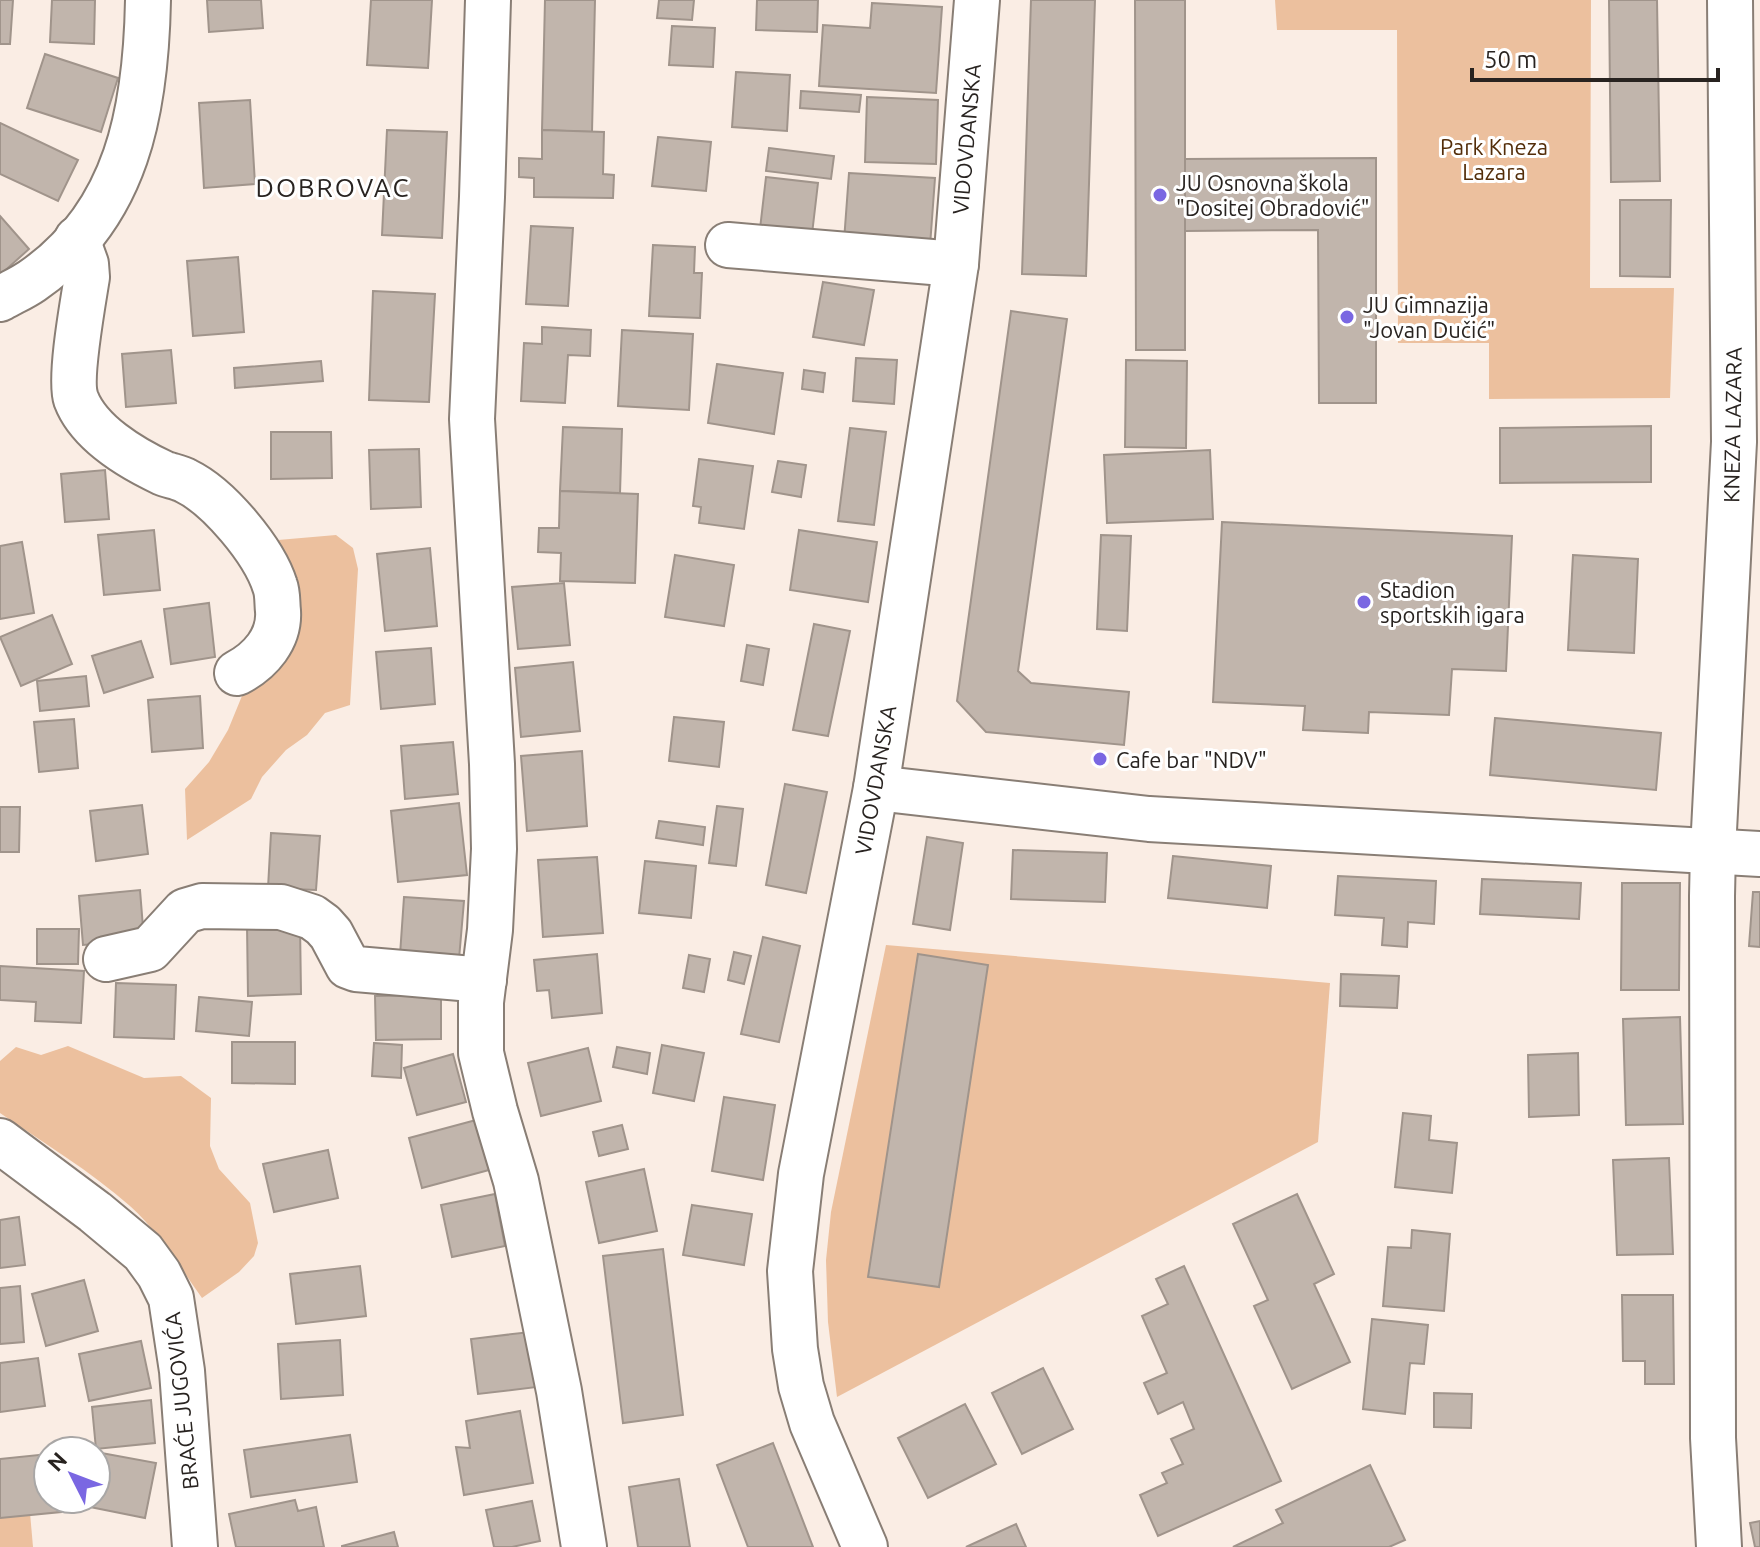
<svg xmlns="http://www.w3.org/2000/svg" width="1760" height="1547" font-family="Ubuntu,sans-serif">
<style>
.green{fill:#ecc09e}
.building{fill:#c1b5ac;stroke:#a0948b;stroke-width:2}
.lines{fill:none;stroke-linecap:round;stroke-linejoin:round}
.minor-casing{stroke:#897e75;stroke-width:48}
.minor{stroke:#fff;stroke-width:44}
.poi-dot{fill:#7a67e2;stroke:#fff;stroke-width:3}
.labels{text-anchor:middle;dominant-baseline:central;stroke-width:6;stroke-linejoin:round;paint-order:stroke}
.street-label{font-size:22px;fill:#282320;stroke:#fff}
.park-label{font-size:22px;fill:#532d09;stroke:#fff}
.poi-label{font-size:22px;fill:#282320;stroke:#fff;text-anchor:start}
.quarter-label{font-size:26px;letter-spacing:2px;fill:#282320;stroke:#fff}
</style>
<rect width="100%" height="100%" fill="#faede4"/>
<g class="green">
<polygon points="1275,0 1591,0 1590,288 1674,288 1670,398 1489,399 1489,343 1398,343 1397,30 1277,30"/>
<polygon points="336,535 353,548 358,569 350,705 325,713 307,735 286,750 262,777 251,799 187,840 185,789 209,762 228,730 244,691 297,603 278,540"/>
<polygon points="886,945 1330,983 1318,1142 837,1397 828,1322 826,1260 831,1212"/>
<path d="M68,1046L144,1078L181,1076L211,1098L210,1146L219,1169L250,1203L258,1243L254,1256L239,1272L202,1298C179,1266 159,1232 130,1206C90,1171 44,1143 0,1113V1061L16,1047L41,1055Z"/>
<polygon points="28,1490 33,1547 0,1547 0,1498"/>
</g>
<g class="building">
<polygon points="0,0 13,0 10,44 0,44"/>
<polygon points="52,0 95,0 94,44 50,42"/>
<polygon points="207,0 261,0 263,28 209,32"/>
<polygon points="371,0 432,0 428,68 367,65"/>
<polygon points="545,0 595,0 592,132 542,130"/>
<polygon points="659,0 694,0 692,20 657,18"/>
<polygon points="757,0 818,0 817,32 756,30"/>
<polygon points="1031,0 1095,0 1086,276 1022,274"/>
<polygon points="1135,0 1185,0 1185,350 1136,350"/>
<polygon points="1609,0 1657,0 1660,181 1611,182"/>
<polygon points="872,3 942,7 936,93 819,86 823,25 870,28"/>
<polygon points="672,26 715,28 713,67 669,65"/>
<polygon points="45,54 118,78 101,132 27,108"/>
<polygon points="736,72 790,75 787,131 732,127"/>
<polygon points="801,91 861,95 859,112 800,108"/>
<polygon points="867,97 938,100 936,164 865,162"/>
<polygon points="250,100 255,184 204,188 199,103"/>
<polygon points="0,123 78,160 58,201 0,174"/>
<polygon points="387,130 447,132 442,238 382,235"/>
<polygon points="542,130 604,132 603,174 614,175 613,198 534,197 534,178 519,177 519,158 542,159"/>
<polygon points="658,137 711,142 706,191 652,186"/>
<polygon points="769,148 834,156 831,179 766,171"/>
<polygon points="1376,158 1376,403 1319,403 1318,230 1185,231 1185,159"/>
<polygon points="849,173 935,178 930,246 844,241"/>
<polygon points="766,177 818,183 812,234 760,229"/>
<polygon points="1620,200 1671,200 1670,277 1620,276"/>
<polygon points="0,216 29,249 0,275"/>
<polygon points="531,226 573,228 568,306 526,304"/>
<polygon points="653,245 695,247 694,273 702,273 700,318 649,316"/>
<polygon points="238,257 244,332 193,336 187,261"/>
<polygon points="823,282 874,290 864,345 813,337"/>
<polygon points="373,291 435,294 429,402 369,400"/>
<polygon points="1011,311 1067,319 1018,671 1031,683 1129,692 1124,745 986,732 957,701"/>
<polygon points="542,327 591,330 590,356 568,355 565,403 521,401 524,343 542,344"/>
<polygon points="622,330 693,334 689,410 618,406"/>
<polygon points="171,350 176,403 126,407 122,354"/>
<polygon points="856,358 897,360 894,404 853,401"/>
<polygon points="1126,360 1187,361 1186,448 1125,447"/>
<polygon points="321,361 323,381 235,388 234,368"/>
<polygon points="717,364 783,373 774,434 708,423"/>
<polygon points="804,370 825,373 823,392 802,389"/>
<polygon points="1651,426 1651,482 1500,483 1500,428"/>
<polygon points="563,427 622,429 620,493 560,491"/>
<polygon points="850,428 886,432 874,525 838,521"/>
<polygon points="271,432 331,432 332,478 271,479"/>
<polygon points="419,449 421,507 371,509 369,450"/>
<polygon points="1210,450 1213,519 1107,523 1104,455"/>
<polygon points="699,459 753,466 744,529 699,523 701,507 693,506"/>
<polygon points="778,461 806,465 801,497 772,492"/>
<polygon points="105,470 109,519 65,522 61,474"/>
<polygon points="560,491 638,494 635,583 560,581 561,553 538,552 539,528 559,528"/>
<polygon points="1222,522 1512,536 1506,671 1452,669 1449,715 1369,712 1368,733 1303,730 1305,706 1213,702"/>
<polygon points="154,530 160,590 104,595 98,535"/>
<polygon points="799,530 877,542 868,602 790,590"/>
<polygon points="1101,535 1131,536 1127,631 1097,629"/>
<polygon points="22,542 34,613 0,619 0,546"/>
<polygon points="430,548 437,626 385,631 377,554"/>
<polygon points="675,555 734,565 724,626 665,617"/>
<polygon points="1573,555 1638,559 1634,653 1568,650"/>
<polygon points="564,583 570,645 518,649 512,587"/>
<polygon points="209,603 215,657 171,664 164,609"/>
<polygon points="52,615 72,664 21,686 0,637"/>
<polygon points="814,624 850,631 828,736 793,730"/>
<polygon points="141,641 153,677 104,693 92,656"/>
<polygon points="747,645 769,649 763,685 741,681"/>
<polygon points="431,648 435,704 381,709 376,652"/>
<polygon points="573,662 580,731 521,737 515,668"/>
<polygon points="86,676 89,706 40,711 37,681"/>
<polygon points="200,696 203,748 152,752 148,700"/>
<polygon points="674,717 724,722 719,767 669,761"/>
<polygon points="1495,718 1661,733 1656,790 1490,775"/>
<polygon points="74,719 78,768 39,772 34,722"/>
<polygon points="453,742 458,794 405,799 401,746"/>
<polygon points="582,751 587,826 527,831 521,756"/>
<polygon points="785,784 827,792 806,893 766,885"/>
<polygon points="459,803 467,875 398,882 391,811"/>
<polygon points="142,805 148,854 96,861 90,811"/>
<polygon points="717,806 743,809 736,866 709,863"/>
<polygon points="0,807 20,807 19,852 0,852"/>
<polygon points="659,821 705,827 703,845 656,838"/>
<polygon points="271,833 320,836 316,890 268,888"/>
<polygon points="927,837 963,843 950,930 913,924"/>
<polygon points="1013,850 1107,853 1105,902 1011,899"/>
<polygon points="1173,856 1271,866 1267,908 1168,898"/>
<polygon points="597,857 603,933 543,937 538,860"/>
<polygon points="645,861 696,866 691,918 639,913"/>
<polygon points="1338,876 1436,881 1434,924 1408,922 1407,947 1382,945 1384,918 1335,915"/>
<polygon points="1482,879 1581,883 1579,919 1480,914"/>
<polygon points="1622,883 1680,883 1679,990 1621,990"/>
<polygon points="140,890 144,940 83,945 79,896"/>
<polygon points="1753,892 1760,892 1760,947 1749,946"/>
<polygon points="404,897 464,901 459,959 400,955"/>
<polygon points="300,924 301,994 248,996 247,925"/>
<polygon points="37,929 79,929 78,964 37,964"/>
<polygon points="763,937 800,946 779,1042 741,1034"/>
<polygon points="734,952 751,956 744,984 728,980"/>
<polygon points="597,954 602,1013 552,1018 549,990 537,991 534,960"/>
<polygon points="918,954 988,965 939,1287 868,1277"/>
<polygon points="689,955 710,959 704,992 683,988"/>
<polygon points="0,966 84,971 81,1023 35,1021 36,1002 0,1000"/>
<polygon points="1341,974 1399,976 1397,1008 1340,1006"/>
<polygon points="116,983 176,985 174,1039 114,1037"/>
<polygon points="441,995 441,1039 376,1040 375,996"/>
<polygon points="199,997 252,1002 249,1036 196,1031"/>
<polygon points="1680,1017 1683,1124 1626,1125 1623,1019"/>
<polygon points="232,1042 295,1042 295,1084 232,1083"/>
<polygon points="374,1043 402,1045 401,1078 372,1076"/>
<polygon points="662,1045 704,1053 694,1101 653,1093"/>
<polygon points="617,1047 650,1053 647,1074 613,1067"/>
<polygon points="588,1048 601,1101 541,1116 528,1063"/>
<polygon points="1578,1053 1579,1115 1529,1117 1528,1055"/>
<polygon points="453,1054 466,1102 417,1115 404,1068"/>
<polygon points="724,1097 775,1105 763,1180 712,1171"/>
<polygon points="1403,1113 1431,1116 1429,1140 1457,1143 1452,1193 1395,1187"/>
<polygon points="476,1120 489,1170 422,1188 409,1138"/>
<polygon points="622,1125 628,1149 599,1156 593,1132"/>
<polygon points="328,1150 338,1198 274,1212 263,1164"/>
<polygon points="1669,1158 1673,1254 1617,1255 1613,1160"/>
<polygon points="644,1169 657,1231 599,1243 586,1182"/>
<polygon points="495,1194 505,1246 452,1257 441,1205"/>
<polygon points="1297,1194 1334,1274 1314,1284 1350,1362 1292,1389 1254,1306 1268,1300 1233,1224"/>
<polygon points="692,1205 752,1214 744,1265 683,1255"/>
<polygon points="19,1217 25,1265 0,1268 0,1220"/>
<polygon points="1412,1230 1450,1234 1444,1311 1383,1306 1388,1247 1411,1248"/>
<polygon points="663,1249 683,1415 623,1423 603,1256"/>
<polygon points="360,1266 366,1316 296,1324 290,1274"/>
<polygon points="1184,1266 1281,1481 1158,1536 1140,1495 1167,1483 1162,1473 1183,1464 1171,1439 1194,1429 1183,1402 1158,1414 1144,1383 1167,1373 1142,1316 1168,1304 1156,1279"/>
<polygon points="84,1280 98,1331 46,1346 32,1294"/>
<polygon points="20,1286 24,1342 0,1344 0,1288"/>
<polygon points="1622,1295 1673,1295 1674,1384 1645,1384 1645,1361 1623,1361"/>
<polygon points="1372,1319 1428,1325 1424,1364 1410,1363 1405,1414 1363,1409"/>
<polygon points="530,1332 537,1387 478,1394 471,1339"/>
<polygon points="340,1340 343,1395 281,1399 278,1344"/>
<polygon points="141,1341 151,1388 89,1401 79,1354"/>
<polygon points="38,1358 45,1406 0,1412 0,1363"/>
<polygon points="1043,1368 1073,1429 1022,1454 992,1393"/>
<polygon points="1434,1393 1472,1394 1471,1428 1434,1427"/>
<polygon points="151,1400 155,1443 96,1449 92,1407"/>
<polygon points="965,1404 996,1464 928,1498 898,1438"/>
<polygon points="520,1411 533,1483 464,1495 456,1447 470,1448 466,1421"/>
<polygon points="350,1435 357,1482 251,1497 244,1450"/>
<polygon points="773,1443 813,1547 748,1547 717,1465"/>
<polygon points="96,1452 156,1463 145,1518 80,1505 82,1499 96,1499"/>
<polygon points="48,1454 48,1499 60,1499 61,1512 0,1518 0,1459"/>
<polygon points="1370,1465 1405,1540 1389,1547 1233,1547 1283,1523 1276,1510"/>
<polygon points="679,1479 690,1547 638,1547 629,1487"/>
<polygon points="295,1500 298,1511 316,1507 324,1547 236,1547 229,1514"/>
<polygon points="532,1501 540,1541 512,1547 494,1547 486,1510"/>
<polygon points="1760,1521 1760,1547 1755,1547 1750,1523"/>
<polygon points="1016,1524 1026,1547 966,1547"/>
<polygon points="394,1532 398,1547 342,1547 342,1546"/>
</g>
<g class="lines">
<g class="minor-casing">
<g id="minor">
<polyline points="488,0 482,197 472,419 492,764 494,849 490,930 481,1002 481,1053 495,1111 516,1181 559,1391 584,1547"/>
<path d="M77,239L86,264L87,277C83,302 69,379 76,399C89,433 131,458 163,473C170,476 179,477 186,481C219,497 264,551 275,586C278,594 277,603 278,611C280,639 260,661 237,673"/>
<polyline points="728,245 956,264"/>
<path d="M0,299C10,293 22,288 32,281C128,215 146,109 148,0"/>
<polyline points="876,788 1149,819 1760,854"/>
<polyline points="106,959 150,949 185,911 202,906 281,907 312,917 323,925 331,934 348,966 356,969 484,980"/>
<polyline points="0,1141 95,1212 143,1252 159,1274 171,1298 182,1371 195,1547"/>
<polyline points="865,1547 812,1423 801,1386 795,1349 790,1271 801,1174 876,788 956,264 977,0"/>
<polyline points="1719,1547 1713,1438 1712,896 1713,850 1734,442 1730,0"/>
</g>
</g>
<use href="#minor" class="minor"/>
</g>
<g class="poi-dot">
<circle cx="1160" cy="195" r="8"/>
<circle cx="1347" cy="317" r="8"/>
<circle cx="1364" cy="602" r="8"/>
<circle cx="1100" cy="759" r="8"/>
</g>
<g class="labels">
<g class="street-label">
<text transform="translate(966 139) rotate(-85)">VIDOVDANSKA</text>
<text transform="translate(1732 425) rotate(-89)">KNEZA LAZARA</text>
<text transform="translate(875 780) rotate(-80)">VIDOVDANSKA</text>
<text transform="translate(181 1401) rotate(-96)">BRAĆE JUGOVIĆA</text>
</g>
<g class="park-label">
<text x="1494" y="146">Park Kneza<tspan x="1494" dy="25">Lazara</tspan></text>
</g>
<g class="poi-label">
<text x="1176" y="182">JU Osnovna škola<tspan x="1176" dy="25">"Dositej Obradović"</tspan></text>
<text x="1363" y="304">JU Gimnazija<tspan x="1363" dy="25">"Jovan Dučić"</tspan></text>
<text x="1380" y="589">Stadion<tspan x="1380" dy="25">sportskih igara</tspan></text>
<text x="1116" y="759">Cafe bar "NDV"</text>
</g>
<g class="quarter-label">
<text x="333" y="187">DOBROVAC</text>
</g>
</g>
<g transform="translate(72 1475) rotate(312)"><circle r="38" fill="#ffffff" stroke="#a9a7a6" stroke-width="2"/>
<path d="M0-6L14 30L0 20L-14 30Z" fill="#7a67e2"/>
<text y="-12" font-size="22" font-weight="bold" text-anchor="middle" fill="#282320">N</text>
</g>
<path d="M1472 68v12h246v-12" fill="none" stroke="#282320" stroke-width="4"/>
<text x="1484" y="68" font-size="24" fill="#282320" stroke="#ffffff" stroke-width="6" paint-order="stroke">50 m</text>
</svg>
